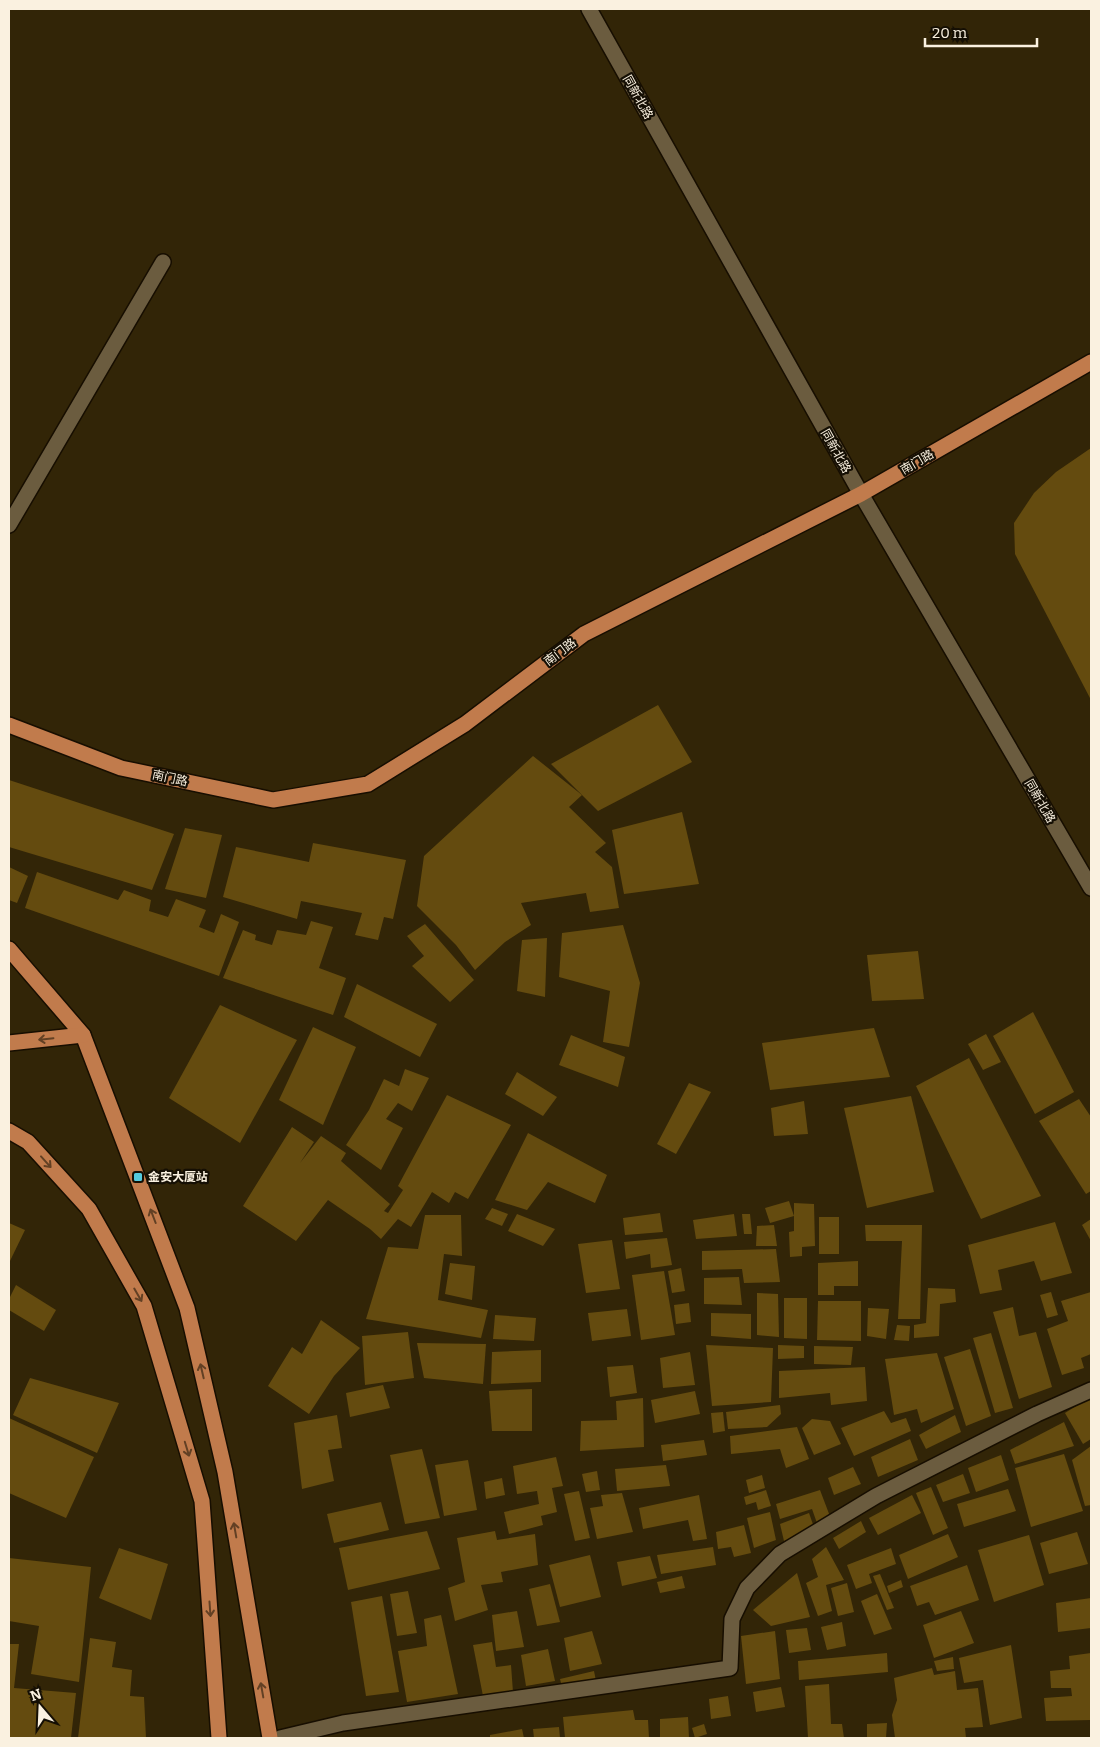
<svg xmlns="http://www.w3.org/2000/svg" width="1100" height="1747" font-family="Bitter,'Noto Sans SC',serif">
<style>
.building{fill:#644b0f}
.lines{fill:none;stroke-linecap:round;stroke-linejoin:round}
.minor-casing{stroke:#170e00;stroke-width:18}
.major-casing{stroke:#170e00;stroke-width:18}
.minor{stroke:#6b5c3f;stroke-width:15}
.major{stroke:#c17b4c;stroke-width:15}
.oneway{stroke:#624024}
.poi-dot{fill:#54cadd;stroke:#150f04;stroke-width:2}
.labels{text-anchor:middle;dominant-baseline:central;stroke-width:4.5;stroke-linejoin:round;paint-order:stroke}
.street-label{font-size:12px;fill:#faf1e0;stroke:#150f04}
.poi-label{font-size:12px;font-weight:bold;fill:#faf1e0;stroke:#150f04;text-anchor:start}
</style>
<rect width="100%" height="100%" fill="#322507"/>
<g class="building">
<polygon points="1091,448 1091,700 1015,554 1014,523 1034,493 1056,472"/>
<polygon points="658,705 692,762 598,811 551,764"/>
<polygon points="533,756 582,795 569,807 606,843 595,852 612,867 619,908 590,912 586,893 521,903 531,925 505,942 475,970 456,945 417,906 424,856"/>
<polygon points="9,780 174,834 152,890 9,847"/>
<polygon points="682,812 699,884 624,894 612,830"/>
<polygon points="185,828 222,835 206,898 165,889"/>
<polygon points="313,843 406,860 393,919 384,917 378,940 355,935 362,913 301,901 297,919 223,897 236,847 309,862"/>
<polygon points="9,867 28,876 17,903 9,900"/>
<polygon points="37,872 118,900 124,890 151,900 149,911 168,917 176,899 206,910 199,927 214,933 221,914 239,922 219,976 25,908"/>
<polygon points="311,921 333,927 319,968 346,978 333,1015 223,978 243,930 256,935 255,940 272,945 277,930 306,935"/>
<polygon points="425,924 474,980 450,1002 412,966 424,956 407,936"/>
<polygon points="623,925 640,983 629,1047 603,1042 610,991 559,977 562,933"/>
<polygon points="547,938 545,997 517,991 522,940"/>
<polygon points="918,951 924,999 872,1001 867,955"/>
<polygon points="357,984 437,1024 420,1057 344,1017"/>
<polygon points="220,1005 297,1040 240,1143 169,1098"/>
<polygon points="1033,1012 1074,1092 1035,1114 993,1036"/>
<polygon points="313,1027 356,1047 323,1125 279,1100"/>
<polygon points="874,1028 890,1077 770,1090 762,1043"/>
<polygon points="986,1034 1001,1062 983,1070 968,1044"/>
<polygon points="571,1035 625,1057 618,1087 559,1065"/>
<polygon points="969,1058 1041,1196 981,1219 916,1086"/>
<polygon points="405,1069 429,1078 412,1111 398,1103 386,1119 403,1128 381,1170 346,1145 369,1110 384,1079 399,1086"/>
<polygon points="517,1072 557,1097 543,1116 505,1094"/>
<polygon points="689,1083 711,1092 676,1154 657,1144"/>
<polygon points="447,1095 511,1125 468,1199 455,1192 449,1203 432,1192 411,1227 398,1219 381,1239 370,1229 328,1200 296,1241 243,1206 292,1127 314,1142 300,1163 321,1136 346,1153 341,1161 390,1204 384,1211 388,1213 403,1190 398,1186"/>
<polygon points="911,1096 934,1192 867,1208 844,1108"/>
<polygon points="1079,1099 1091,1117 1091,1191 1086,1194 1039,1121"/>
<polygon points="804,1101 808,1134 774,1136 771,1108"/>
<polygon points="528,1133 607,1175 595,1203 548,1182 527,1210 495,1200"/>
<polygon points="789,1201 794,1216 794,1203 814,1204 815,1246 802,1247 802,1256 790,1257 789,1232 794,1231 794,1216 770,1223 765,1208"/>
<polygon points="492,1208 508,1214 502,1226 485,1219"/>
<polygon points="660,1213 663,1232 625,1235 623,1218"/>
<polygon points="517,1214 555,1229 543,1246 508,1231"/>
<polygon points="734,1214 737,1236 696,1239 693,1220"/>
<polygon points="742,1214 750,1214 752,1234 744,1234"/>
<polygon points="425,1215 461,1215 462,1256 444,1254 438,1300 488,1310 481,1338 366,1319 388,1247 418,1249"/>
<rect x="819" y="1217" width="20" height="37"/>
<polygon points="1091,1219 1091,1241 1082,1225"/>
<polygon points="1055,1222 1072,1273 1041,1281 1034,1261 998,1270 1002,1290 980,1294 968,1245"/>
<polygon points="9,1223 25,1230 9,1263"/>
<polygon points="774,1225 777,1246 756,1246 757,1226"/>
<polygon points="865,1225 922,1225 920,1319 898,1319 902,1241 866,1241"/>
<polygon points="667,1238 672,1265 651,1268 650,1254 626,1259 624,1242"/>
<polygon points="612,1240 620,1289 586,1293 578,1244"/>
<polygon points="776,1249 780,1282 744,1283 742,1269 702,1270 702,1251"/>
<polygon points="858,1261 858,1286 834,1286 834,1295 818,1295 818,1263"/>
<polygon points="450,1263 475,1266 472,1300 445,1294"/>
<polygon points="681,1268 685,1291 672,1293 668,1271"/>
<polygon points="664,1271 675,1335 641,1340 632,1275"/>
<polygon points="739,1277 742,1305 704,1304 704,1278"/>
<polygon points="16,1285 56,1310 44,1331 9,1310 9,1299"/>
<polygon points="928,1288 955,1289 956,1302 940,1304 939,1336 914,1338 914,1325 926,1323"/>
<polygon points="1051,1292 1058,1315 1047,1318 1040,1295"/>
<polygon points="1091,1292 1091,1354 1081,1358 1084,1368 1062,1375 1047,1329 1068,1321 1061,1301"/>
<polygon points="757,1293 778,1294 779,1337 757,1335"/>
<polygon points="784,1298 807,1298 807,1339 784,1338"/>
<polygon points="818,1301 861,1301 861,1341 817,1340"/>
<polygon points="689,1303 691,1322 676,1324 674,1305"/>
<polygon points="1013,1307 1019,1336 1036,1332 1052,1387 1019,1399 993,1312"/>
<polygon points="868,1308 889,1309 886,1339 867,1336"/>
<polygon points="627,1309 631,1336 592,1341 588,1313"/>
<polygon points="711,1313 751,1314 751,1339 711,1336"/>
<polygon points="495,1315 536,1318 534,1341 493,1339"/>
<polygon points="321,1320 360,1348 334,1376 309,1414 268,1386 292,1347 302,1354"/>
<polygon points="897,1325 910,1326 909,1341 894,1340"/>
<polygon points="408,1332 414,1378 365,1385 362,1336"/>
<polygon points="991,1333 1013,1408 995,1413 973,1338"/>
<polygon points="417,1343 486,1344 483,1384 424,1378"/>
<polygon points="706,1345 773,1348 771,1402 712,1406"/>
<polygon points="778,1345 804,1346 804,1358 778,1359"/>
<polygon points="814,1346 853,1347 851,1365 814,1364"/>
<polygon points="970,1349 991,1416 966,1426 944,1357"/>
<polygon points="541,1350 541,1382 491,1384 492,1352"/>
<polygon points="690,1352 695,1385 663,1388 660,1358"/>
<polygon points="937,1353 954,1409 921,1423 917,1409 894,1415 885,1359"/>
<polygon points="633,1365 637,1393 610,1397 607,1367"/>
<polygon points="865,1367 867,1401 831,1405 830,1393 779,1398 779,1371"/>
<polygon points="30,1378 119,1403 97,1453 13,1415"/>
<polygon points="383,1385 390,1408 350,1417 346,1393"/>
<polygon points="532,1389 532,1431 492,1431 489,1391"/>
<polygon points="695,1391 700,1414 655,1423 651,1400"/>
<polygon points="643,1398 644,1447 580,1451 581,1421 617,1420 616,1401"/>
<polygon points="1089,1398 1091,1401 1091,1439 1083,1444 1065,1413"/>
<polygon points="780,1405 781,1414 767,1427 728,1429 726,1412"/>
<polygon points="884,1411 891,1423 906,1418 911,1431 854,1456 841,1428"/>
<polygon points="723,1412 725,1431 713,1433 711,1413"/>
<polygon points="337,1415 342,1448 328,1450 334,1481 302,1489 294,1423"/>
<polygon points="955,1415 961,1432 926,1449 919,1435"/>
<polygon points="9,1418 94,1457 66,1518 9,1493"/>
<polygon points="812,1419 830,1421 841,1444 814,1455 802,1428"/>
<polygon points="1064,1422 1074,1446 1015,1464 1010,1450"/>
<polygon points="797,1427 809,1459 786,1468 780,1449 731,1454 730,1436"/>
<polygon points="910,1439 918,1460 878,1477 871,1457"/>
<polygon points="704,1440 707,1455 663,1461 661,1445"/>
<polygon points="1091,1446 1091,1505 1085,1506 1072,1460"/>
<polygon points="422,1449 440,1518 405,1524 390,1455"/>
<polygon points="1064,1454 1083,1511 1031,1527 1015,1468"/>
<polygon points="1001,1455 1009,1480 976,1492 968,1468"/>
<polygon points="556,1457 563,1486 552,1488 557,1512 541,1516 543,1525 509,1534 504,1512 539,1504 537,1491 517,1494 513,1466"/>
<polygon points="468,1460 477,1510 444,1516 435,1465"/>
<polygon points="666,1465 670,1486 617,1491 615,1469"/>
<polygon points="853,1467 861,1484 834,1495 828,1478"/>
<polygon points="597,1471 600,1490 586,1492 582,1474"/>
<polygon points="963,1474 970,1493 943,1502 936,1485"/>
<polygon points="762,1475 765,1488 749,1493 746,1480"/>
<polygon points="502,1478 505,1495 486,1499 484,1482"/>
<polygon points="931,1487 948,1528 933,1535 916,1493"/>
<polygon points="1008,1489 1016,1511 964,1527 957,1504"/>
<polygon points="766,1490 771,1506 758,1510 756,1502 746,1505 744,1497"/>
<polygon points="820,1490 831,1519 818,1526 812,1509 780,1519 776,1504"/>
<polygon points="579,1491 590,1538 575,1541 564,1494"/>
<polygon points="622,1493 633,1532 597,1539 590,1508 603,1506 601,1495"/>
<polygon points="699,1495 707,1539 693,1541 688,1520 643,1529 639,1508"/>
<polygon points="912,1495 921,1513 878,1535 869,1518"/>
<polygon points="381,1502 389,1530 334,1543 327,1514"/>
<polygon points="770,1512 776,1540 754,1548 747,1518"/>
<polygon points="809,1513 815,1530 784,1541 780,1524"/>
<polygon points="861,1521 866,1532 839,1549 833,1538"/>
<polygon points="744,1525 751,1553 734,1557 731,1547 718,1549 716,1532"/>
<polygon points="427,1531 440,1569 348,1590 339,1548"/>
<polygon points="495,1531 497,1540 535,1534 538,1565 501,1572 503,1582 481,1585 488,1610 455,1621 448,1588 465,1582 457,1538"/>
<polygon points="1077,1532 1088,1564 1049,1574 1040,1543"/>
<polygon points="948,1534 958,1557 908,1579 899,1555"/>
<polygon points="1029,1535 1044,1585 994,1602 978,1550"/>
<polygon points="713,1547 716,1565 661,1574 657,1555"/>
<polygon points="826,1547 844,1580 826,1585 832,1611 818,1616 806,1583 818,1577 812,1559"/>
<polygon points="119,1548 168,1564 151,1620 99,1598"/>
<polygon points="891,1548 896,1564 869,1574 872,1583 856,1589 847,1565"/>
<polygon points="590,1555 601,1597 560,1607 549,1565"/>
<polygon points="650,1556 657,1578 622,1586 617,1562"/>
<polygon points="9,1558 91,1567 79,1682 31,1674 39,1626 9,1621"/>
<polygon points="967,1565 979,1600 935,1615 929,1602 917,1606 910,1586"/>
<polygon points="797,1573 810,1617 771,1626 753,1610"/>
<polygon points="880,1574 894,1608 887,1610 873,1576"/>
<polygon points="682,1576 685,1588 660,1593 657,1582"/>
<polygon points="901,1580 903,1587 889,1593 887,1586"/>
<polygon points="847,1583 854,1612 838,1616 831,1588"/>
<polygon points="550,1584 560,1622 537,1626 529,1589"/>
<polygon points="408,1591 417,1633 397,1636 390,1594"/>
<polygon points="877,1594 892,1629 874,1635 861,1601"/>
<polygon points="382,1596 399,1692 366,1696 351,1602"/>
<polygon points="1091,1598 1091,1628 1058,1632 1056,1603"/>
<polygon points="517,1611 524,1647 496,1651 492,1615"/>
<polygon points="961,1611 974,1643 934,1658 923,1625"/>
<polygon points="441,1615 458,1694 407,1702 398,1651 427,1646 424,1619"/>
<polygon points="842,1622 846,1646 827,1650 821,1627"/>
<polygon points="807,1628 811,1650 789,1653 786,1630"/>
<polygon points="592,1631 602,1664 570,1671 564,1638"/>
<polygon points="775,1631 780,1679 746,1684 741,1636"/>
<polygon points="90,1638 116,1642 112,1667 132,1670 130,1696 144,1697 146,1738 78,1738"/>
<polygon points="492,1642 496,1667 511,1665 513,1692 483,1696 473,1645"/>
<polygon points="9,1644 19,1644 14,1688 76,1693 71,1738 9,1738"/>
<polygon points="1011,1645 1022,1718 990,1725 983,1680 964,1683 959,1658"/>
<polygon points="548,1649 555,1681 526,1686 521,1655"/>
<polygon points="887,1653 888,1672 799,1680 798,1661"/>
<polygon points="1091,1653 1091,1720 1046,1721 1044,1698 1072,1696 1071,1688 1051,1688 1050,1671 1070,1669 1069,1656"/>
<polygon points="953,1657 954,1669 937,1671 934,1661"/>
<polygon points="932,1668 934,1675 955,1671 957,1690 978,1688 983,1727 965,1728 966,1738 895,1738 892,1715 897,1700 894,1678"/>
<polygon points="594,1671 596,1681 562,1687 560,1679"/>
<polygon points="829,1684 831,1724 842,1724 844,1738 808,1738 805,1686"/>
<polygon points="781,1687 785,1707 756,1712 753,1692"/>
<polygon points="728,1696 731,1716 711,1719 709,1699"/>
<polygon points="633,1710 635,1720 648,1720 649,1738 565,1738 563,1717"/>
<polygon points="688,1717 689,1738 660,1738 660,1719"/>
<polygon points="887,1723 886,1738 867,1738 867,1724"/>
<polygon points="704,1724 707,1734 695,1738 692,1728"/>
<polygon points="559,1727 560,1738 534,1738 533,1729"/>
<polygon points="522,1729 524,1738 490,1738 490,1735"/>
</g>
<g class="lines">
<g class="minor-casing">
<g id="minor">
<polyline points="589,9 861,494 1091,888"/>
<polyline points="9,525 163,262"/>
<polyline points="280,1738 343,1723 730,1668 732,1619 747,1588 780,1554 876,1496 1037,1414 1091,1390"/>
</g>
</g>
<g class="major-casing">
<g id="major">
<polyline points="9,725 121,768 273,800 368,784 465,724 584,634 861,494 1091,362"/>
<polyline points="9,949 83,1035 187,1308 225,1472 270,1738"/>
<polyline points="9,1043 83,1035"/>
<polyline points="9,1131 28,1142 89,1209 144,1306 202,1501 219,1738"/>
</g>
</g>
<use href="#minor" class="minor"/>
<use href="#major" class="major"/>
</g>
<defs><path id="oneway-shaft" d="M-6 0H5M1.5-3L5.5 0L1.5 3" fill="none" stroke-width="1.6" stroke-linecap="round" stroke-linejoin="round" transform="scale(1.25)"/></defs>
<g class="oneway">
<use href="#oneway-shaft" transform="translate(46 1039) rotate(174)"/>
<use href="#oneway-shaft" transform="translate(46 1162) rotate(48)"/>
<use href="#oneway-shaft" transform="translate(153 1216) rotate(-111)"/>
<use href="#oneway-shaft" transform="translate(138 1295) rotate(60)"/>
<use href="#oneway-shaft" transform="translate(202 1371) rotate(-103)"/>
<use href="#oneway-shaft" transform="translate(187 1449) rotate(73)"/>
<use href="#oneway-shaft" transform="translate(235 1530) rotate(-100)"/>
<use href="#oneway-shaft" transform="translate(210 1609) rotate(86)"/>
<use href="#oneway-shaft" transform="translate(262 1690) rotate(-100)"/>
</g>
<rect class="poi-dot" x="133" y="1172" width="10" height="10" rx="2.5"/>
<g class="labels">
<g class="street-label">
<text transform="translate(638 97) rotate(61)">同新北路</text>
<text transform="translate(836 451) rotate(61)">同新北路</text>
<text transform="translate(917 462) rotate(-30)">南门路</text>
<text transform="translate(560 652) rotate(-37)">南门路</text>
<text transform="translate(170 778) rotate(12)">南门路</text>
<text transform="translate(1040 801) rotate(60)">同新北路</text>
</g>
<g class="poi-label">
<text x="148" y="1177">金安大厦站</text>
</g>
</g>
<rect width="1100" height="1747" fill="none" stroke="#faf1e0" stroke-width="20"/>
<g transform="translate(40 1707) rotate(341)" stroke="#150f04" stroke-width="4" paint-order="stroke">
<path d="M0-4L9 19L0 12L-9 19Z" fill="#faf1e0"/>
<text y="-8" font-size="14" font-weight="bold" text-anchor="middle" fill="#faf1e0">N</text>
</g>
<path d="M925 38v8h112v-8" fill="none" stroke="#faf1e0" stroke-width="2.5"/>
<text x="932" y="38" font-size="15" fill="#faf1e0" stroke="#150f04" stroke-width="4" paint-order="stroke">20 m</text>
</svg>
